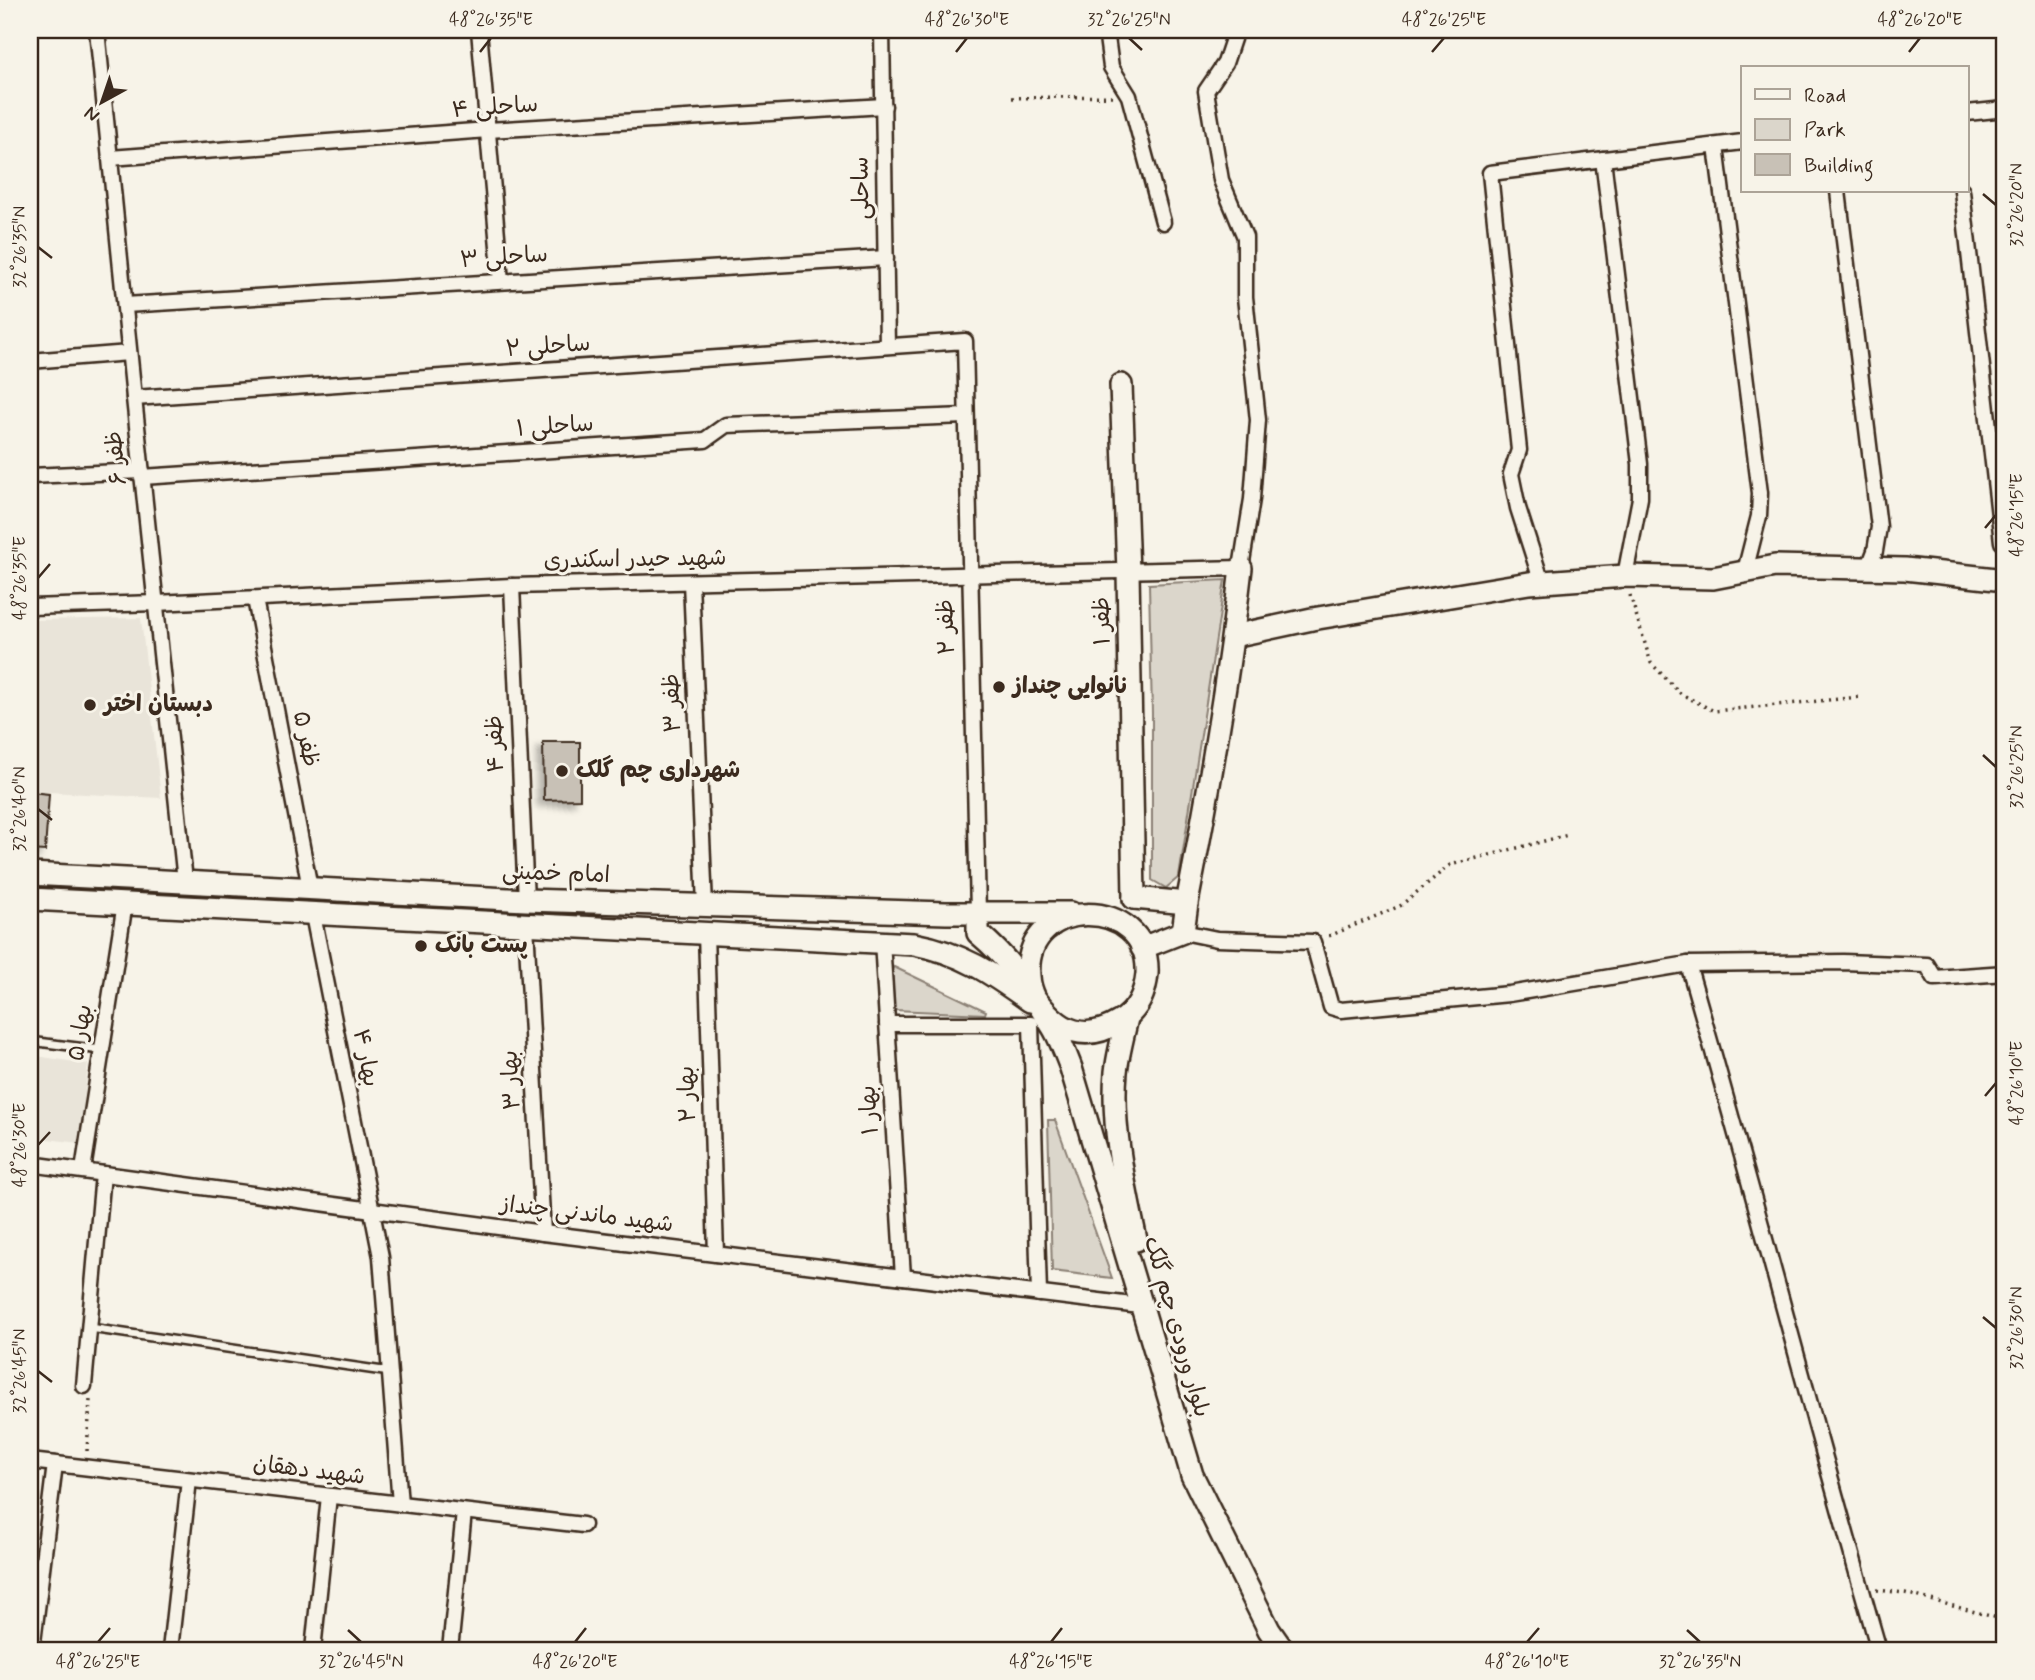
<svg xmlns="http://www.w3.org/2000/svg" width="2035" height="1680" font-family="Mynerve,'Playpen Sans Arabic',sans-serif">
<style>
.built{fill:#e9e4d9}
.green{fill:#dbd6cb;stroke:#8b8074;stroke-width:2}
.building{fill:#c8c1b6;stroke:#3b2a1e;stroke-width:2;filter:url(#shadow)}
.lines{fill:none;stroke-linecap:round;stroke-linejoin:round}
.lane-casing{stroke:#3b2a1e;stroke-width:12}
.street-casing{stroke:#3b2a1e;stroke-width:19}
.secondary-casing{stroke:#3b2a1e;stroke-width:26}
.path{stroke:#3b2a1e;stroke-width:3.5;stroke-dasharray:2 5;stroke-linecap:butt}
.lane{stroke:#f7f3e8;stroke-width:7}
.street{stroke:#f7f3e8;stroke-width:14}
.secondary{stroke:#f7f3e8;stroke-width:21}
.ticks{fill:none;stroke:#3b2a1e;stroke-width:2.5}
.poi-dot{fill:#3b2a1e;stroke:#f7f3e8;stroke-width:2.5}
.labels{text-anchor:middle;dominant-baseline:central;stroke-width:6;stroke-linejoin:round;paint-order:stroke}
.street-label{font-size:23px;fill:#3b2a1e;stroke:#f7f3e8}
.poi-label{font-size:23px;font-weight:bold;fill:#3b2a1e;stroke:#f7f3e8;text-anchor:start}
.neatline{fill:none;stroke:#3b2a1e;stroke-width:2.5}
.ticks-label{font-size:18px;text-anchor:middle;fill:#3b2a1e}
</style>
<defs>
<filter id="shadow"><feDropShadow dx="-6" dy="6" stdDeviation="3.5" flood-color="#0004"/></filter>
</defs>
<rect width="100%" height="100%" fill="#f7f3e8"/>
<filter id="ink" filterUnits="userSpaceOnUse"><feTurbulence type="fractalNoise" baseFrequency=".0143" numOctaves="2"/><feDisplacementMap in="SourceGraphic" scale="14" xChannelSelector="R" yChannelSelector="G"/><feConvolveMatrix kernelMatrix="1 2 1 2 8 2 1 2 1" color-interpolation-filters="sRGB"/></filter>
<g filter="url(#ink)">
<g class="built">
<polygon points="141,618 161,798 30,791 30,620"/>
<polygon points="30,1055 88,1064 80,1143 30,1137"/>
</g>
<g class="green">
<polygon points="1225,580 1179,877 1166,888 1152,880 1152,713 1149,584"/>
<polygon points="894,967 986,1011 985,1014 894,1010 892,969"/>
<polygon points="1048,1120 1055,1120 1112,1278 1052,1271"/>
</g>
<g class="building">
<polygon points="543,742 580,742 580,799 544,800"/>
<polygon points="30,792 49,794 45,851 30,850"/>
</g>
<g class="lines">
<g class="lane-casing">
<g id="lane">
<polyline points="30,1041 101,1050"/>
<polyline points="90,1328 390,1372"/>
</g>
</g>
<g class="street-casing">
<g id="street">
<polyline points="97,30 134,398 185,881"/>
<polyline points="479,30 501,281"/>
<polyline points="882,30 887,346"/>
<polyline points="1106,30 1111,67 1129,96 1163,222"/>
<polyline points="1967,113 2005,109"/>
<polyline points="1716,146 1760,493 1759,516 1745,571"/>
<polyline points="110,158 488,130 884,106"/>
<polyline points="1603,159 1640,464 1640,498 1625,576"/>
<polyline points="1838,191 1879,527 1875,551 1868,569"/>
<polyline points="1962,191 2002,542"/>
<polyline points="125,305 886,258"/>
<polyline points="30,361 129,353"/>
<polyline points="134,398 965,341 978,913"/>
<polyline points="30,476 142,471"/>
<polyline points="142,477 705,440 726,425 966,416"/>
<polyline points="691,582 705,906"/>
<polyline points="1542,583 1518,508 1511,474 1519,450 1490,173 1743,142"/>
<polyline points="512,586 526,900"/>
<polyline points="255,599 310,888"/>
<polyline points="30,607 156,603 512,586 1241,568 1252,499 1258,420 1245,297 1245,237 1221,180 1206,91 1225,63 1236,30"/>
<polyline points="313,915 381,1257 400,1504"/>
<polyline points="526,925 543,1233"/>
<polyline points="1183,932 1217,939 1313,942 1331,1007 1341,1010 1509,994 1688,964 1843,962 1927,965 1935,978 2005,973"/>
<polyline points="706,933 716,1254"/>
<polyline points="882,941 903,1277"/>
<path d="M1688,964C1754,1192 1813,1422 1879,1650"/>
<polyline points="887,1024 1031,1024 1039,1294"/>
<polyline points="30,1164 543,1233 1140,1306"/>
<polyline points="83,1170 125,903"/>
<polyline points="84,1386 103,1174"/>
<polyline points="30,1461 583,1525"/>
<polyline points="32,1650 55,1464"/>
<polyline points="170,1650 189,1480"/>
<polyline points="313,1650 329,1496"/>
<polyline points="450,1650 464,1512"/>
</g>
</g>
<g class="secondary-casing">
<g id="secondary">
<polyline points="1121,385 1128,572 1134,898"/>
<polyline points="1233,636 1312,619 1529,583 1625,576 1713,578 1775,566 1905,569 2005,580"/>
<polyline points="30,874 526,900 946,913 1071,913"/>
<path d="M1134,898L1187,903C1209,791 1228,680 1241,568"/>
<path d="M30,899L914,944C962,953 991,973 1030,1001"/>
<path d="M978,913V933C991,944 1004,957 1015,971C1042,1007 1066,1054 1119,1022C1137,1012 1145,994 1147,974C1151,894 1022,895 1029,976C1030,997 1044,1012 1054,1029C1061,1041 1066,1055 1071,1068L1192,1475L1269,1630L1283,1650"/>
<polyline points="1142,948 1183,932 1187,903"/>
<path d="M1127,1018C1123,1036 1118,1054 1116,1072C1111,1126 1125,1188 1136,1240"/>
</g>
</g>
<g class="path">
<polyline points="1012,98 1112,96"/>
<polyline points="1630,595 1651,663 1681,694 1714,711 1860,697"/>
<polyline points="1329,936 1400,906 1450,865 1568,835"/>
<polyline points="87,1451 90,1400"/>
<polyline points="1877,1590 1905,1593 2005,1620"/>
</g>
<use href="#lane" class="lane"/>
<use href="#street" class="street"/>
<use href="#secondary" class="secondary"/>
</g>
</g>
<path class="ticks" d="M1129,38L1142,50M480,52L491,38M956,52L967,38M1432,52L1444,38M1909,52L1920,38M1983,194L1996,205M38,247L52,258M1985,528L1996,515M38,578L50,564M1983,755L1996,767M38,809L52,820M1985,1096L1996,1083M38,1145L50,1132M1983,1317L1996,1328M38,1371L52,1382M348,1630L361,1642M1687,1630L1700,1642M98,1642L110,1628M575,1642L586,1628M1051,1642L1062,1628M1527,1642L1539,1628"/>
<g class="poi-dot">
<circle cx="999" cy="687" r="7"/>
<circle cx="90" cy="705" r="7"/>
<circle cx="562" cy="771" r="7"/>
<circle cx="421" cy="946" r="7"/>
</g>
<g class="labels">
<g class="street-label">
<text transform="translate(495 108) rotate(-4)">ساحلی ۴</text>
<text transform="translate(862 188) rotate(-91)">ساحلی</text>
<text transform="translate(504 258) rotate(-4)">ساحلی ۳</text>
<text transform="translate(548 347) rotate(-4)">ساحلی ۲</text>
<text transform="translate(555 427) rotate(-4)">ساحلی ۱</text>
<text transform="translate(117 458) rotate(-96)">ظفر ۶</text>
<text transform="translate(635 560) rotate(-1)">شهید حیدر اسکندری</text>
<text transform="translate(1103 621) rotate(-91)">ظفر ۱</text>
<text transform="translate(947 627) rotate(-92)">ظفر ۲</text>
<text transform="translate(673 703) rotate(-92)">ظفر ۳</text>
<text transform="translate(305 739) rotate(79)">ظفر ۵</text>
<text transform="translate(496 744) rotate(-92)">ظفر ۴</text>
<text transform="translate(556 874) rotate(2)">امام خمینی</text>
<text transform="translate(81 1033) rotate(-81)">بهار ۵</text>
<text transform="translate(365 1058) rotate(79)">بهار ۴</text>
<text transform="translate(512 1080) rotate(-93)">بهار ۳</text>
<text transform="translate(688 1094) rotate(-92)">بهار ۲</text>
<text transform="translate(870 1110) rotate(-94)">بهار ۱</text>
<text transform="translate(587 1215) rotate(7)">شهید ماندنی چنداز</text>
<text transform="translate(1176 1327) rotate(74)">بلوار ورودی چم گلک</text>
<text transform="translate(309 1471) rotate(7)">شهید دهقان</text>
</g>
<g class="poi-label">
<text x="1013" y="687">نانوایی چنداز</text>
<text x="104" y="705">دبستان اختر</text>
<text x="576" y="771">شهرداری چم گلک</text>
<text x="435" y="946">پست بانک</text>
</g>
</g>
<rect width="2035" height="1680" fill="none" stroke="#f7f3e8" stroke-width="77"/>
<rect x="1741" y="66" width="228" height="126" fill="#f7f3e8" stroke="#aca397" stroke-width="2"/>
<rect x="1755" y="89" width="35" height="10" fill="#f7f3e8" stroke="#aca397" stroke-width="2"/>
<text x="1804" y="102" font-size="21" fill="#3b2a1e">Road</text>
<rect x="1755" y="119" width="35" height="21" fill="#dbd6cb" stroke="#aca397" stroke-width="2"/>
<text x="1804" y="136" font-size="21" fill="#3b2a1e">Park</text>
<rect x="1755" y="154" width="35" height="21" fill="#c8c1b6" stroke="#aca397" stroke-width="2"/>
<text x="1804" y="172" font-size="21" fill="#3b2a1e">Building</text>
<g transform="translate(102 102) rotate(220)" stroke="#f7f3e8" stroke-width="5" paint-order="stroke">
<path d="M0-5L12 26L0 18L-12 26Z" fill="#3b2a1e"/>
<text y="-10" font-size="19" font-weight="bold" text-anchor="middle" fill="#3b2a1e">N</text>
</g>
<rect x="38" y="38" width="1958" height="1604" class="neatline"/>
<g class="ticks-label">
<text x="491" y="25">48°26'35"E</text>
<text x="967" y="25">48°26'30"E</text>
<text x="1129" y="25">32°26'25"N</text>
<text x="1444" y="25">48°26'25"E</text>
<text x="1920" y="25">48°26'20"E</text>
<text transform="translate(2016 205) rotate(-90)" y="6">32°26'20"N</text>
<text transform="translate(19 247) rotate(-90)" y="6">32°26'35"N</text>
<text transform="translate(2016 515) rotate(-90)" y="6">48°26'15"E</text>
<text transform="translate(19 578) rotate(-90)" y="6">48°26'35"E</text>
<text transform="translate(2016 767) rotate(-90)" y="6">32°26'25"N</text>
<text transform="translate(19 809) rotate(-90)" y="6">32°26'40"N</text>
<text transform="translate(2016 1083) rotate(-90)" y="6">48°26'10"E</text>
<text transform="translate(19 1145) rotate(-90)" y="6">48°26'30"E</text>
<text transform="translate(2016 1328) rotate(-90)" y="6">32°26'30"N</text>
<text transform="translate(19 1371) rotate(-90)" y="6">32°26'45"N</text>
<text x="98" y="1667">48°26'25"E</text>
<text x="361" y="1667">32°26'45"N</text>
<text x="575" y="1667">48°26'20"E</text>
<text x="1051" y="1667">48°26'15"E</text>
<text x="1527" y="1667">48°26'10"E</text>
<text x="1700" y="1667">32°26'35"N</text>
</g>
</svg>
